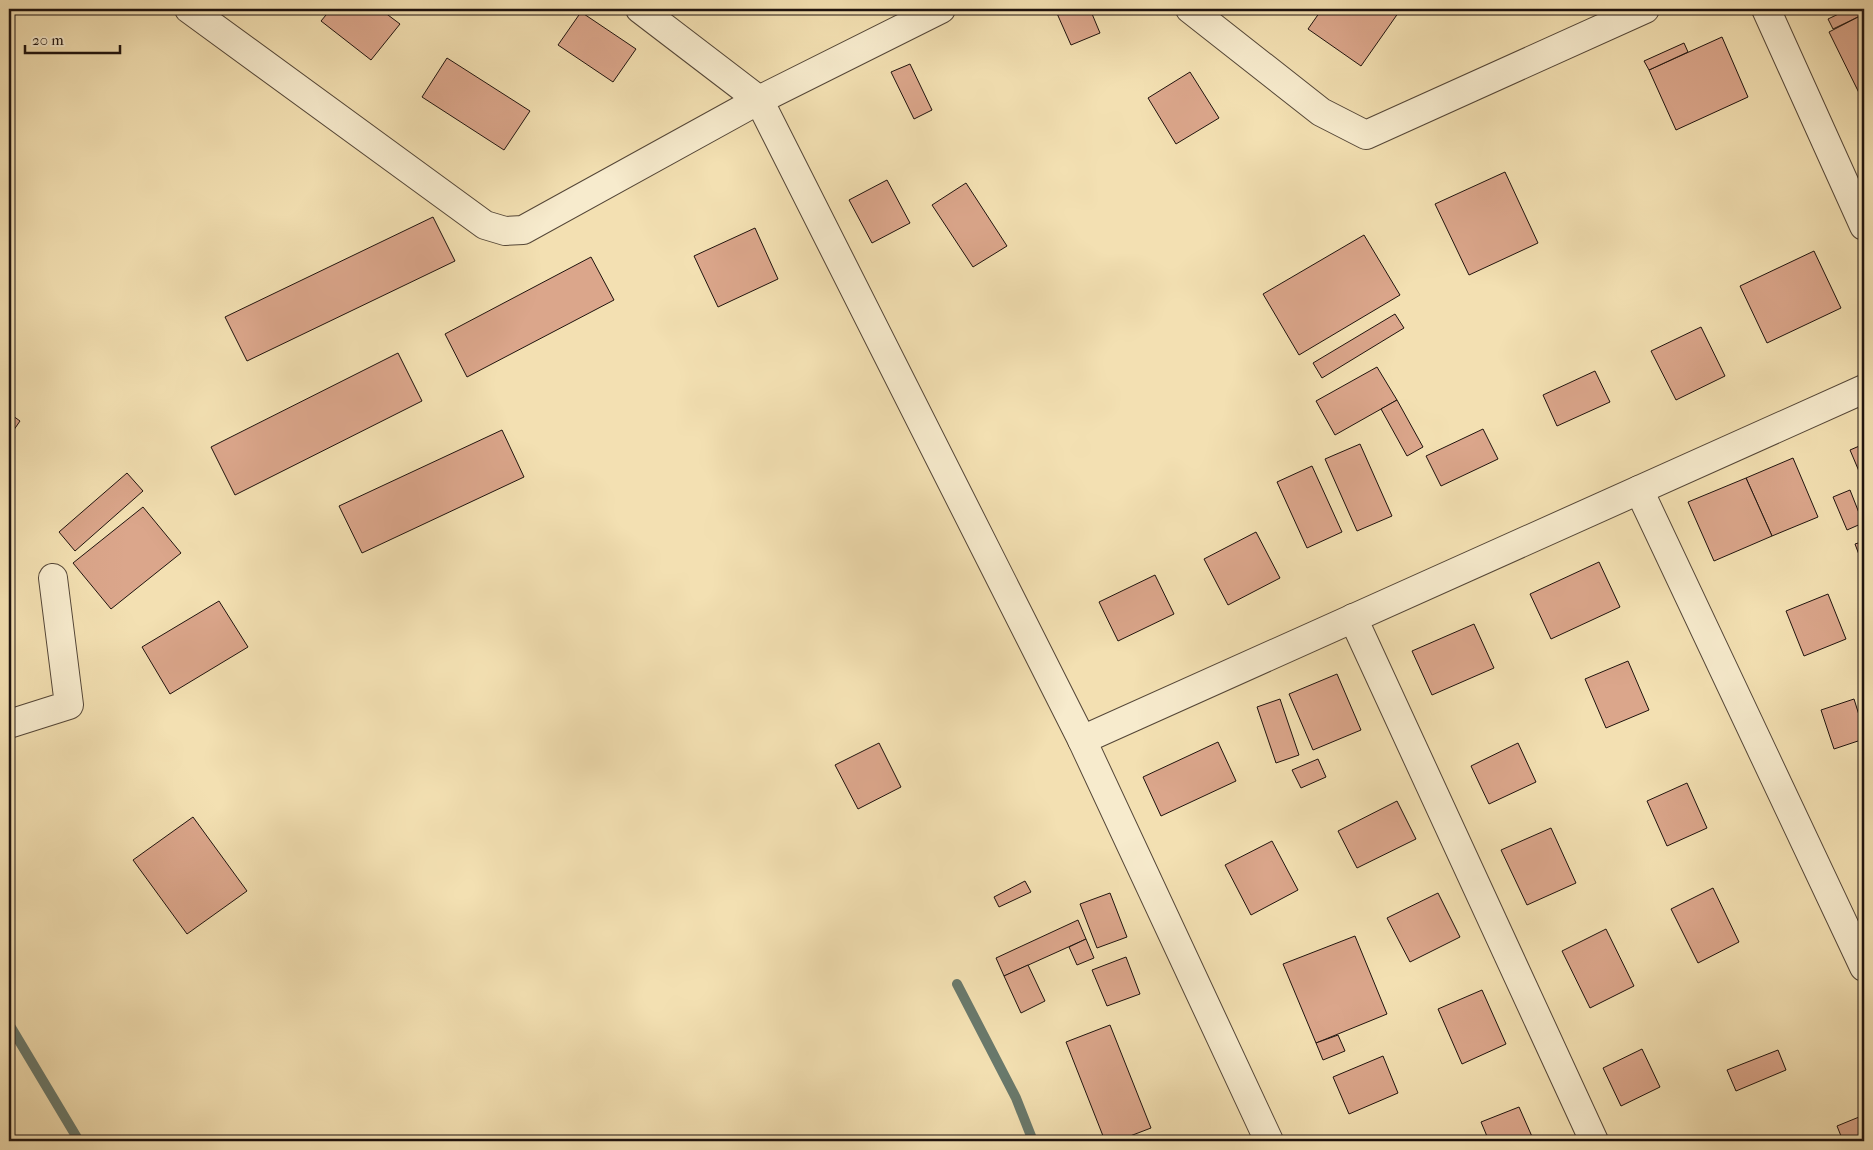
<svg xmlns="http://www.w3.org/2000/svg" width="1873" height="1150" font-family="'IM FELL French Canon',serif">
<style>
.lines{fill:none;stroke-linecap:round;stroke-linejoin:round}
.stream{stroke:#69796c;stroke-width:10}
.building{fill:#dba68b;stroke:#1f130e}
.minor-casing{stroke:#544637;stroke-width:30}
.minor{stroke:#f7ebcd;stroke-width:28}
</style>
<rect width="100%" height="100%" fill="#f3e0b2"/>
<filter id="stains"><feTurbulence type="fractalNoise" baseFrequency=".004" numOctaves="4"/><feColorMatrix values="0 0 0 0 .2 0 0 0 0 .09 0 0 0 0 .02 0 0 0 .5 -.17"/></filter>
<radialGradient id="worn" r=".72"><stop offset=".6" stop-color="#630" stop-opacity="0"/><stop offset="1" stop-color="#630" stop-opacity=".3"/></radialGradient>
<g class="lines">
<g class="stream">
<polyline points="957,984 1016,1098 1033,1141"/>
<polyline points="9,1024 79,1141"/>
</g>
</g>
<g class="building">
<polygon points="331,9 380,9 400,24 371,60 321,21"/>
<polygon points="1055,9 1090,9 1100,33 1071,45"/>
<polygon points="1322,9 1401,9 1361,66 1308,29"/>
<polygon points="1849,9 1864,9 1864,14 1833,29 1828,19"/>
<polygon points="581,12 636,49 613,82 558,45"/>
<polygon points="1864,14 1864,103 1829,32"/>
<polygon points="1722,37 1748,97 1676,130 1649,70"/>
<polygon points="1684,43 1688,52 1649,70 1644,61"/>
<polygon points="447,58 530,111 504,150 422,97"/>
<polygon points="910,64 932,110 914,119 891,72"/>
<polygon points="1190,72 1219,118 1176,144 1148,98"/>
<polygon points="1505,172 1538,243 1469,275 1435,204"/>
<polygon points="887,180 910,223 872,243 849,200"/>
<polygon points="966,183 1007,246 973,267 932,205"/>
<polygon points="433,217 455,261 247,361 225,317"/>
<polygon points="755,228 778,279 718,307 694,256"/>
<polygon points="1364,235 1400,295 1299,355 1263,294"/>
<polygon points="1814,251 1841,308 1767,343 1740,286"/>
<polygon points="591,257 614,300 467,377 445,334"/>
<polygon points="1395,314 1404,328 1322,378 1313,363"/>
<polygon points="1701,327 1725,376 1676,400 1651,351"/>
<polygon points="398,353 422,401 235,495 211,447"/>
<polygon points="1377,367 1397,400 1335,435 1316,401"/>
<polygon points="1595,371 1610,402 1557,426 1543,395"/>
<polygon points="1397,400 1423,447 1407,456 1381,409"/>
<polygon points="9,413 20,421 9,437"/>
<polygon points="1483,429 1498,459 1441,486 1426,456"/>
<polygon points="502,430 524,477 362,553 339,506"/>
<polygon points="1360,444 1392,516 1357,531 1325,459"/>
<polygon points="1864,444 1864,483 1850,450"/>
<polygon points="1793,458 1818,517 1772,536 1746,478"/>
<polygon points="1312,466 1342,532 1307,548 1277,482"/>
<polygon points="127,473 143,491 75,551 59,532"/>
<polygon points="1746,478 1772,536 1714,561 1688,502"/>
<polygon points="1850,490 1863,523 1847,530 1833,497"/>
<polygon points="143,507 181,553 111,609 73,563"/>
<polygon points="1256,532 1280,578 1228,605 1204,559"/>
<polygon points="1864,541 1864,568 1855,544"/>
<polygon points="1599,562 1620,607 1551,639 1530,594"/>
<polygon points="1155,575 1174,614 1118,641 1099,602"/>
<polygon points="1828,594 1846,639 1804,656 1786,611"/>
<polygon points="219,601 248,647 170,694 142,647"/>
<polygon points="1474,624 1494,668 1432,695 1412,651"/>
<polygon points="1628,661 1649,710 1606,728 1585,679"/>
<polygon points="1337,674 1361,730 1313,750 1289,694"/>
<polygon points="1280,699 1299,755 1276,763 1257,707"/>
<polygon points="1854,699 1864,731 1864,739 1834,749 1821,710"/>
<polygon points="1218,742 1236,781 1161,816 1143,777"/>
<polygon points="879,743 901,787 858,809 835,765"/>
<polygon points="1518,743 1536,782 1489,804 1471,766"/>
<polygon points="1318,759 1326,777 1301,788 1292,770"/>
<polygon points="1687,783 1707,828 1667,846 1647,801"/>
<polygon points="1397,801 1416,839 1357,868 1338,831"/>
<polygon points="193,817 247,891 187,934 133,860"/>
<polygon points="1551,828 1576,883 1527,905 1501,850"/>
<polygon points="1272,841 1298,890 1251,915 1225,865"/>
<polygon points="1025,881 1031,892 999,907 994,897"/>
<polygon points="1713,888 1739,942 1698,963 1671,909"/>
<polygon points="1110,893 1127,937 1097,948 1080,904"/>
<polygon points="1438,893 1460,937 1410,962 1387,918"/>
<polygon points="1078,920 1086,939 1004,976 996,958"/>
<polygon points="1606,929 1634,986 1590,1008 1562,951"/>
<polygon points="1355,936 1387,1014 1316,1043 1283,964"/>
<polygon points="1086,939 1094,958 1077,965 1069,947"/>
<polygon points="1126,957 1140,994 1107,1006 1092,970"/>
<polygon points="1028,965 1045,1001 1021,1013 1004,976"/>
<polygon points="1482,990 1506,1044 1462,1064 1438,1009"/>
<polygon points="1110,1025 1151,1128 1117,1141 1105,1141 1066,1042"/>
<polygon points="1338,1035 1345,1051 1323,1060 1316,1043"/>
<polygon points="1642,1049 1660,1087 1621,1106 1603,1068"/>
<polygon points="1778,1050 1786,1070 1736,1091 1727,1070"/>
<polygon points="1383,1056 1398,1093 1349,1114 1333,1077"/>
<polygon points="1519,1107 1534,1141 1489,1141 1481,1122"/>
<polygon points="1864,1115 1864,1141 1843,1141 1837,1126"/>
</g>
<g class="lines">
<g class="minor-casing">
<g id="minor">
<polyline points="189,9 485,225 505,231 523,230 759,100 941,9"/>
<polyline points="640,9 759,100 1082,740 1269,1141"/>
<polyline points="1190,9 1321,112 1366,135 1645,9"/>
<polyline points="1766,9 1864,226"/>
<polyline points="1639,490 1864,967"/>
<polyline points="1353,618 1594,1141"/>
<polyline points="9,724 69,705 53,578"/>
<polyline points="1082,740 1864,389"/>
</g>
</g>
<use href="#minor" class="minor"/>
</g>
<rect width="1873" height="1150" fill="none" stroke="#f3e0b2" stroke-width="30"/>
<rect x="10" y="10" width="1853" height="1130" fill="none" stroke="#1f130e" stroke-width="2.5"/>
<rect x="15" y="15" width="1843" height="1120" fill="none" stroke="#1f130e"/>
<path d="M25 45v8h95v-8" fill="none" stroke="#1f130e" stroke-width="2.5"/>
<text x="32" y="45" font-size="15" fill="#1f130e" stroke="#f7ebcd" stroke-width="4" paint-order="stroke">20 m</text>
<rect width="100%" height="100%" filter="url(#stains)"/>
<rect width="100%" height="100%" fill="url(#worn)"/>
</svg>
